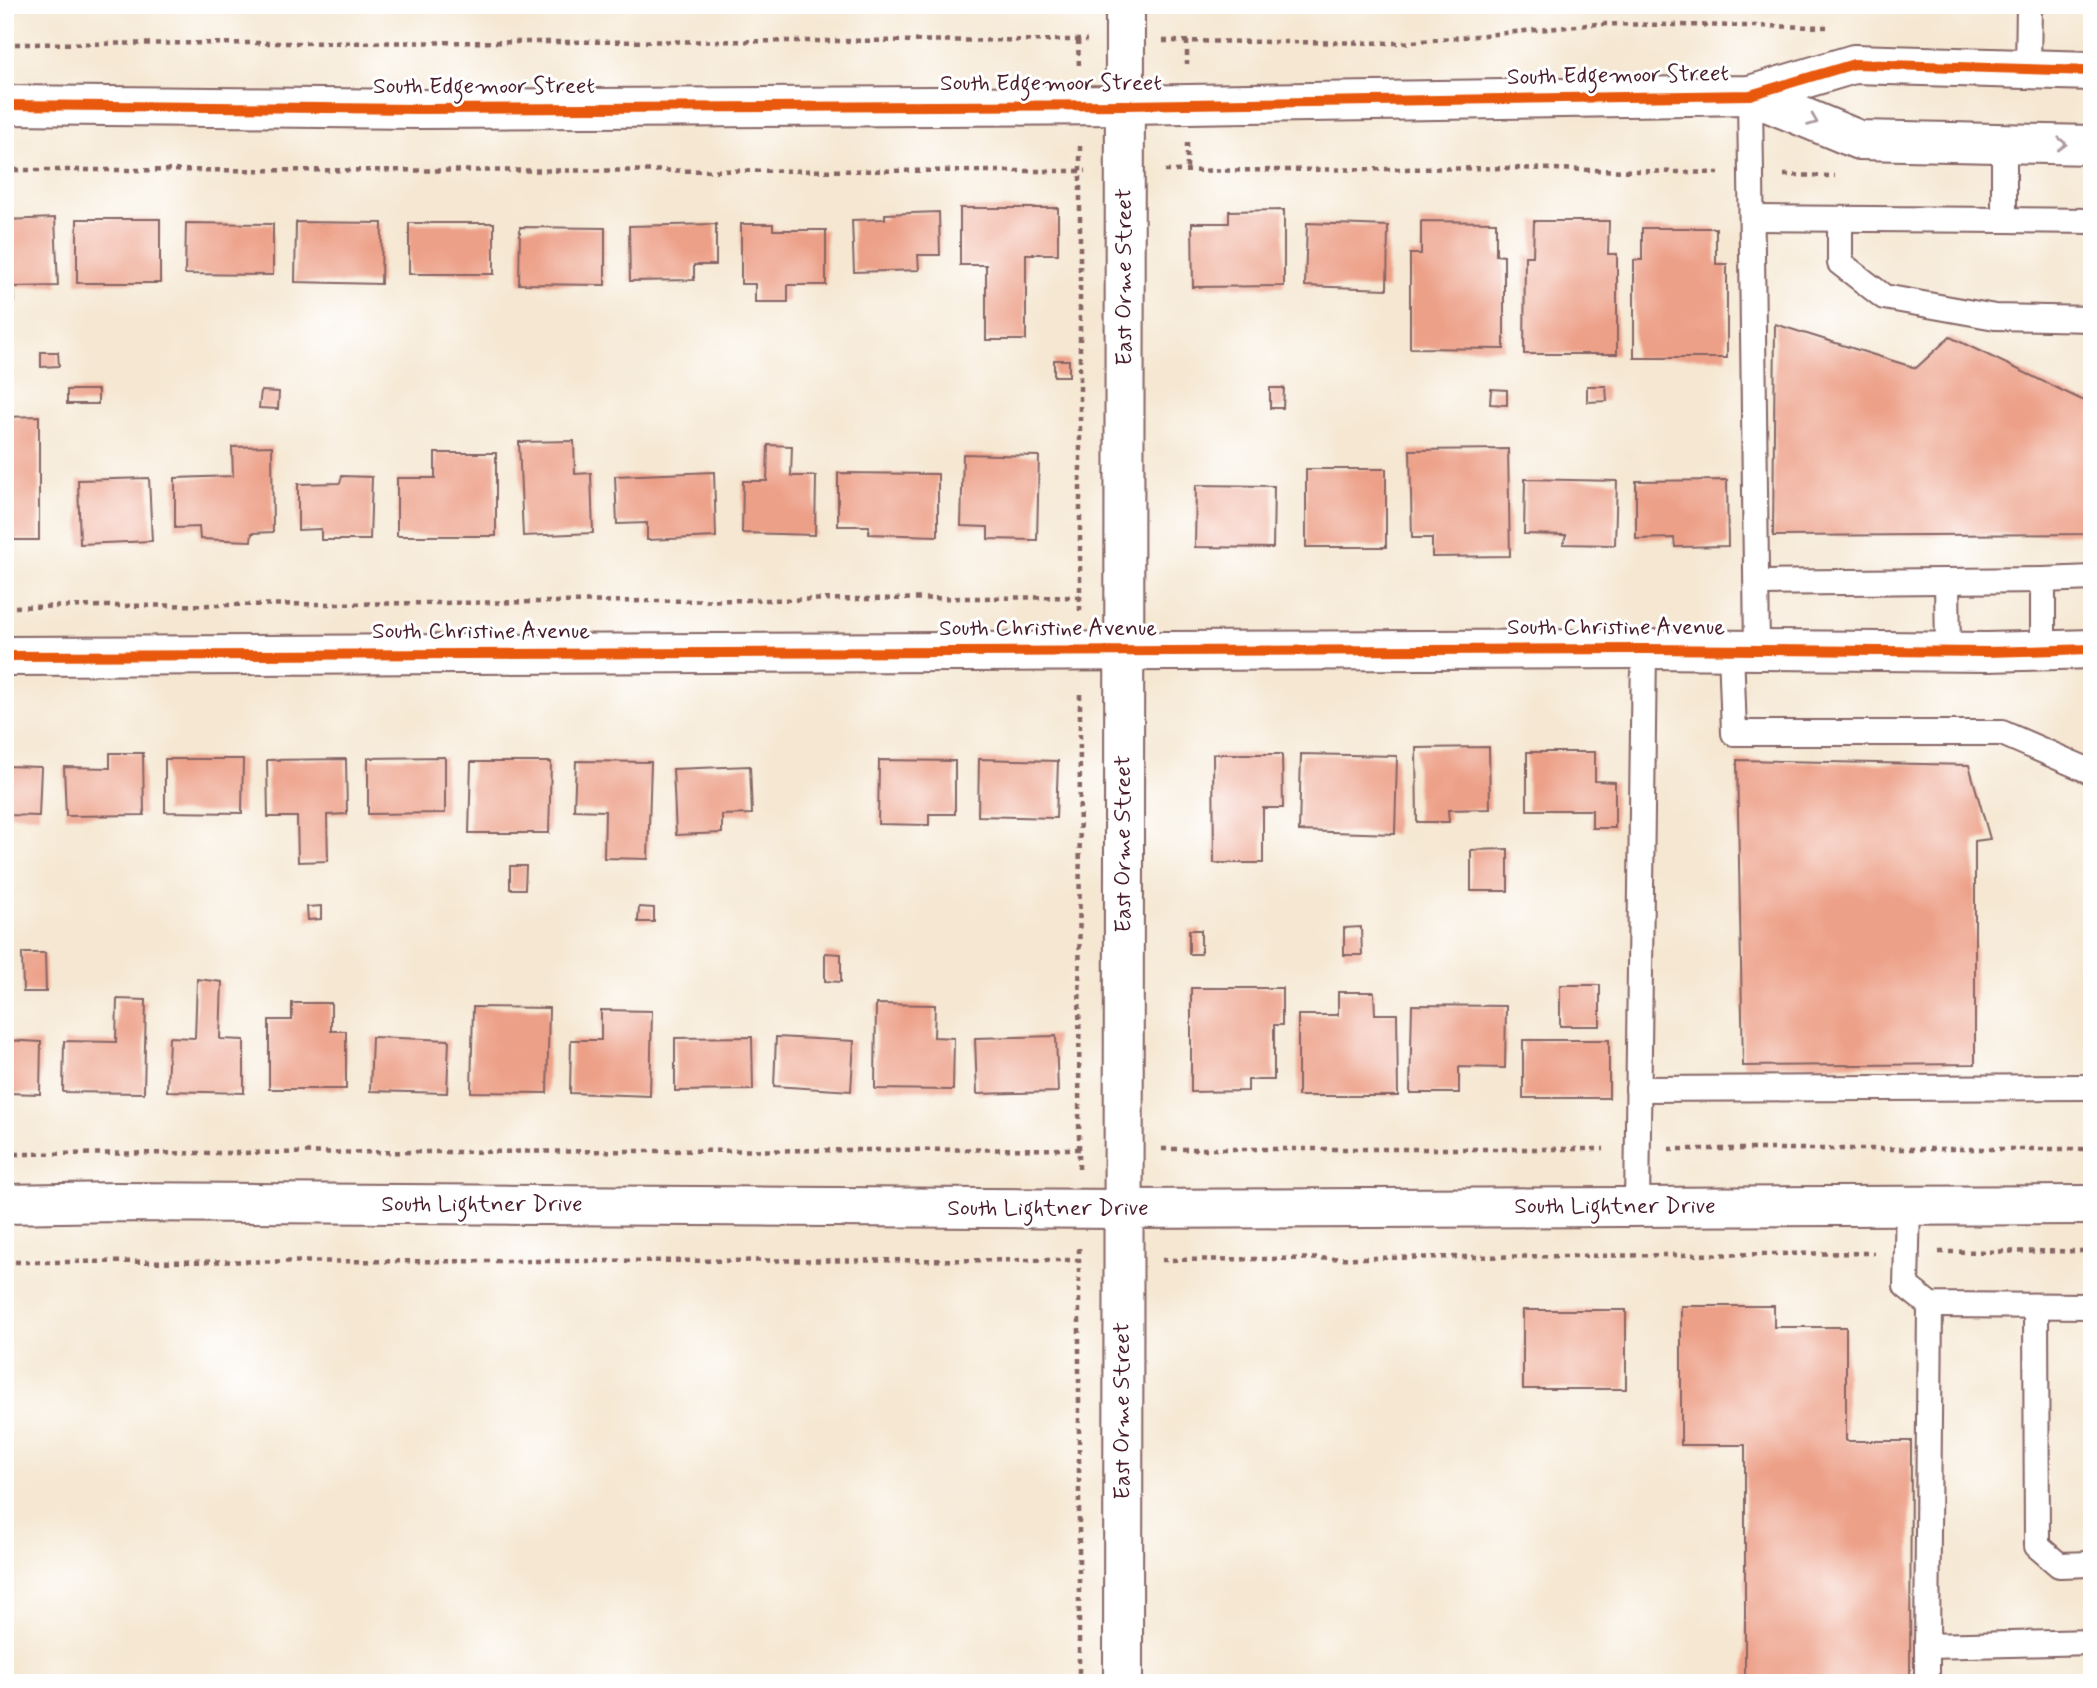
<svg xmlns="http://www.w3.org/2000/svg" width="2097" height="1688" font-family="Mynerve,sans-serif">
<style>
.building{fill:#eda088}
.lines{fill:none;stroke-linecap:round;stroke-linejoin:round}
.service-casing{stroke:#866565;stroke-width:28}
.minor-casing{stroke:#866565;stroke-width:42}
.tertiary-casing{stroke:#866565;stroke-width:42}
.path{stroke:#866565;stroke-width:4.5;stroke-dasharray:5 5;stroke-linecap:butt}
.service{stroke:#fff;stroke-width:24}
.minor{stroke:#fff;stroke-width:38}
.tertiary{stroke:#fff;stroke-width:38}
.cycleway-casing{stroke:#fff;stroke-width:15}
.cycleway{stroke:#e8590c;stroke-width:10}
.oneway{stroke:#ae9aa0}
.labels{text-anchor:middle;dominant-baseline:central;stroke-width:6;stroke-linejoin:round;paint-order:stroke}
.street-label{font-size:23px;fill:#4a1f2b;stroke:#fff}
</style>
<rect width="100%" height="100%" fill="#fff"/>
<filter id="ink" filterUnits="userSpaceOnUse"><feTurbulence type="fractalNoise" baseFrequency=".0143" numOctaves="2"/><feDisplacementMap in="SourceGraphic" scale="14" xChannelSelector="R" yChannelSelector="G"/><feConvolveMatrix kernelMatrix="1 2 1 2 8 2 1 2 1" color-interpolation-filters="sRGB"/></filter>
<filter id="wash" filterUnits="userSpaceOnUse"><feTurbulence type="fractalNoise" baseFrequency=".00686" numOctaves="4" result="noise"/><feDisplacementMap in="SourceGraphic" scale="28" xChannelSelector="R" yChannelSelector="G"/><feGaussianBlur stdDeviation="1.57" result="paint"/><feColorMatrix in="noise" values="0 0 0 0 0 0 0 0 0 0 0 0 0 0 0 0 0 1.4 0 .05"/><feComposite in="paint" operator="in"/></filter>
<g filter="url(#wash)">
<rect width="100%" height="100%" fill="#f5e7d1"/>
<g id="blocks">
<g class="building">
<polygon points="960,208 1058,208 1058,254 1026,254 1026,340 986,340 986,265 960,265"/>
<polygon points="1284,210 1284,286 1193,287 1192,223 1229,223 1229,211"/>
<polygon points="939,212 940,255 918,255 919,270 854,272 852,220 885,219 885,214"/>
<polygon points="55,218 58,286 13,287 14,302 5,303 5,220"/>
<rect x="77" y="219" width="83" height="64"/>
<polygon points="1421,221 1496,222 1496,255 1504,256 1504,349 1410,348 1410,254 1421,254"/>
<polygon points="1534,221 1609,221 1608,254 1617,254 1617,354 1524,354 1525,256 1533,256"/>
<polygon points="296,222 382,223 381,284 295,282"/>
<polygon points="186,223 273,224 273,275 185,274"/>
<rect x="409" y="223" width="85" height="51"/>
<polygon points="1307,223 1388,226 1387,289 1305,286"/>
<polygon points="716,224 716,265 694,265 694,280 630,281 629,226"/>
<polygon points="741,224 773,224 773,230 826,230 826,285 788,285 788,302 755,302 755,284 741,284"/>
<polygon points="520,227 605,228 605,285 519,284"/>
<polygon points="1642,228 1716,228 1716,264 1727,264 1727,358 1634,358 1634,260 1642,260"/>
<polygon points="1775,324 1916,368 1950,337 2082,400 2092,401 2092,534 1773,536"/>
<polygon points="41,352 58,352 59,366 41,367"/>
<rect x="1054" y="360" width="15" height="16"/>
<polygon points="1587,386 1606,386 1607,401 1587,402"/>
<polygon points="1270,388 1284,388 1283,408 1270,408"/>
<polygon points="1491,389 1507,390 1507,405 1490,404"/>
<rect x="67" y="390" width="31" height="14"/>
<polygon points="261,391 279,392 278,409 259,408"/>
<polygon points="39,416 39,540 5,540 5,417"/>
<polygon points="574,441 575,474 591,473 593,533 523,536 519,442"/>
<polygon points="768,445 792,446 791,476 816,476 815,535 742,533 743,481 767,481"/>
<polygon points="272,446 273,532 252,533 251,541 200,539 199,527 175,528 175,478 233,476 232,447"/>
<polygon points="1508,449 1510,556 1432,557 1432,538 1412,538 1410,450"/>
<polygon points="435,453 496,453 496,536 397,536 397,478 435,478"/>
<polygon points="963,454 1039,456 1037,540 988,539 988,527 961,526"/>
<rect x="1306" y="469" width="80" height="78"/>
<polygon points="714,472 716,537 647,540 647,523 617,524 615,476"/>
<polygon points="838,473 938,474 938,536 869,534 869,526 838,526"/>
<polygon points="342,476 372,477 370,540 321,540 321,529 298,530 298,484 340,483"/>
<polygon points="149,478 152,541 80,544 78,480"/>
<polygon points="1525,479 1617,481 1615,545 1563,544 1566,535 1524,534"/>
<polygon points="1727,480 1728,546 1675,547 1674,538 1636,539 1636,481"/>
<polygon points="1196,485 1274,486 1273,548 1195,547"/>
<polygon points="1489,747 1490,809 1448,810 1449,822 1417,822 1416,748"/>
<polygon points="1527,752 1595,752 1595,781 1615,782 1615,828 1592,828 1592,810 1527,810"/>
<polygon points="110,753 143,753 144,815 66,816 64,767 110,768"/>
<polygon points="1213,754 1282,754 1283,808 1263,808 1263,863 1214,863"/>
<polygon points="1301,754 1397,756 1395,834 1299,831"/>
<polygon points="445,757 445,813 368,814 368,758"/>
<polygon points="165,759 243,759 242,813 165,812"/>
<polygon points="346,759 347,814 327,815 328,861 298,862 297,817 268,817 267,760"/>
<polygon points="979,759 1058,761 1056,818 978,816"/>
<polygon points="879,760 955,761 955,814 929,814 929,825 878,824"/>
<polygon points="1737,760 1969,765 1990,839 1975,841 1975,1064 1743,1066"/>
<polygon points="576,761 651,762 648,859 604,858 605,811 574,810"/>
<polygon points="471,762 551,762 549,833 469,833"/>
<polygon points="5,766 41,767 39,816 5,815"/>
<polygon points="750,766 752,814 722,815 722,833 676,835 673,769"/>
<polygon points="1508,849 1508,891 1471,891 1471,850"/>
<polygon points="510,866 526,866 525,889 510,889"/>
<polygon points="321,906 321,919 308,920 307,907"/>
<polygon points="639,907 654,908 654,922 638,922"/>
<polygon points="1361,927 1362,955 1344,955 1344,928"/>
<rect x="1189" y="930" width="12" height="24"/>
<polygon points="22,953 45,953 46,992 23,992"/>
<polygon points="825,953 841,954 841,982 825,981"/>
<polygon points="197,979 222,982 220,1039 244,1040 244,1093 167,1091 169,1037 195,1038"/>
<rect x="1560" y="985" width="40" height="41"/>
<polygon points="1191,988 1282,988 1282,1025 1274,1025 1274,1080 1248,1080 1248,1091 1191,1092"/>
<polygon points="1338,992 1374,992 1375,1014 1397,1014 1398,1096 1298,1096 1298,1015 1338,1015"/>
<polygon points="117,999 146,1000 144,1093 63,1092 64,1041 116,1042"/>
<polygon points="292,1003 331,1003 331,1031 346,1031 346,1089 269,1089 269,1020 292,1020"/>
<polygon points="876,1004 935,1005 934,1037 954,1038 953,1090 875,1089"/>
<polygon points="1412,1005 1506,1006 1505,1068 1459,1067 1459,1093 1410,1093"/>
<polygon points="473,1007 549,1008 547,1093 471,1092"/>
<polygon points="601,1010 652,1011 650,1096 570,1093 571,1040 601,1040"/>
<polygon points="1056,1036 1058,1092 977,1094 975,1038"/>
<polygon points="372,1037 449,1040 447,1093 370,1091"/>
<polygon points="752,1037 753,1090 675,1091 675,1038"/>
<polygon points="776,1037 854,1041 851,1091 774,1086"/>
<polygon points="5,1040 41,1042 40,1094 5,1093"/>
<rect x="1523" y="1040" width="86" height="58"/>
<polygon points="1681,1306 1774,1306 1774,1327 1846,1327 1846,1441 1911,1441 1910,1683 1745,1683 1745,1445 1681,1445"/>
<rect x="1523" y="1310" width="103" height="79"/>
</g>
</g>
</g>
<g filter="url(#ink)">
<use href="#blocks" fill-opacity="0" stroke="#866565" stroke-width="2"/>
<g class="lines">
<g class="service-casing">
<g id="service">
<polyline points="2028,69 2029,5"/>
<polyline points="1750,95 1757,649"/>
<polyline points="1753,218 2004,220 2004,143"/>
<polyline points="1840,219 1840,263 1884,297 1995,317 2092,319"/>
<polyline points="2004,220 2092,221"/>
<polyline points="1947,582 1948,652"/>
<polyline points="1757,583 2043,580"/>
<polyline points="1731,649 1734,733 2002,733 2092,772"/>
<polyline points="2043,651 2043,580 2092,578"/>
<polyline points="1638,1089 2092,1087"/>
<polyline points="1908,1206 1906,1286 1930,1305 2092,1306"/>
<polyline points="1637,1207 1644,649"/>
<polyline points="1930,1305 1927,1646 2092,1642"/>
<polyline points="2036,1307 2037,1546 2059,1565 2092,1564"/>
<polyline points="1927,1683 1927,1646"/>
</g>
</g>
<g class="minor-casing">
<g id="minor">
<polyline points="5,656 1644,649 1987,652 2092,649"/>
<polyline points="5,1204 117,1202 1124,1209 2092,1205"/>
<polyline points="1123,1683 1125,5"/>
</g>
</g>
<g class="tertiary-casing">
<g id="tertiary">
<polyline points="1750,95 1859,140 2092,145"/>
<polyline points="5,105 420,109 1126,105 1750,95 1854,64 2092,71"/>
</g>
</g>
<g class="path">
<polyline points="1078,40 1079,67"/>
<polyline points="1163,41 1402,43 1598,24 1828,27"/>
<polyline points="1187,41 1187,64"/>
<polyline points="5,44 1087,40"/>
<polyline points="1187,143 1187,171"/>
<polyline points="1080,146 1080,613"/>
<polyline points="5,170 1086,171"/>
<polyline points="1165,171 1510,168 1719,173"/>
<polyline points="1784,175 1835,176"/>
<polyline points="5,607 1080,597"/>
<polyline points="1162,1149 1604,1149"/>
<polyline points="1669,1149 2092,1149"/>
<polyline points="5,1154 1083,1149"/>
<polyline points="1079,1169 1080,692"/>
<polyline points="1079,1248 1079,1683"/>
<polyline points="1939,1252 2092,1251"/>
<polyline points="1162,1260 1874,1253"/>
<polyline points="5,1262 1083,1260"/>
</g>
<use href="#service" class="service"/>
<use href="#minor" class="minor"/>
<use href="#tertiary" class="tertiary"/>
<g class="cycleway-casing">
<g id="cycleway">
<polyline points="5,105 420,109 1126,105 1750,95 1854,64 2092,71"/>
<polyline points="5,656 1644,649 1987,652 2092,649"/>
</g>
</g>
<use href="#cycleway" class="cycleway"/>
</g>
<defs><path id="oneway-chevron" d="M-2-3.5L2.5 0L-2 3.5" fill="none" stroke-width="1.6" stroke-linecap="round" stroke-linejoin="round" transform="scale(1.75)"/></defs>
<g class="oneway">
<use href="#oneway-chevron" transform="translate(1813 121) rotate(22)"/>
<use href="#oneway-chevron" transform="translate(2062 144) rotate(2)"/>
</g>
</g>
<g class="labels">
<g class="street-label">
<text transform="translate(1618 76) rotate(-1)">South Edgemoor Street</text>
<text x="1051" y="84">South Edgemoor Street</text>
<text x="484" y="87">South Edgemoor Street</text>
<text transform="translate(1125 277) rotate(-90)">East Orme Street</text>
<text x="1616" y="628">South Christine Avenue</text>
<text x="1048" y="629">South Christine Avenue</text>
<text x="481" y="632">South Christine Avenue</text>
<text transform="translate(1124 844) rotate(-90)">East Orme Street</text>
<text x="482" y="1205">South Lightner Drive</text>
<text x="1615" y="1207">South Lightner Drive</text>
<text x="1048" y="1209">South Lightner Drive</text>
<text transform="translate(1123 1411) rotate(-90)">East Orme Street</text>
</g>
</g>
<rect width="2097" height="1688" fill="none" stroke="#fff" stroke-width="28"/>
</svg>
